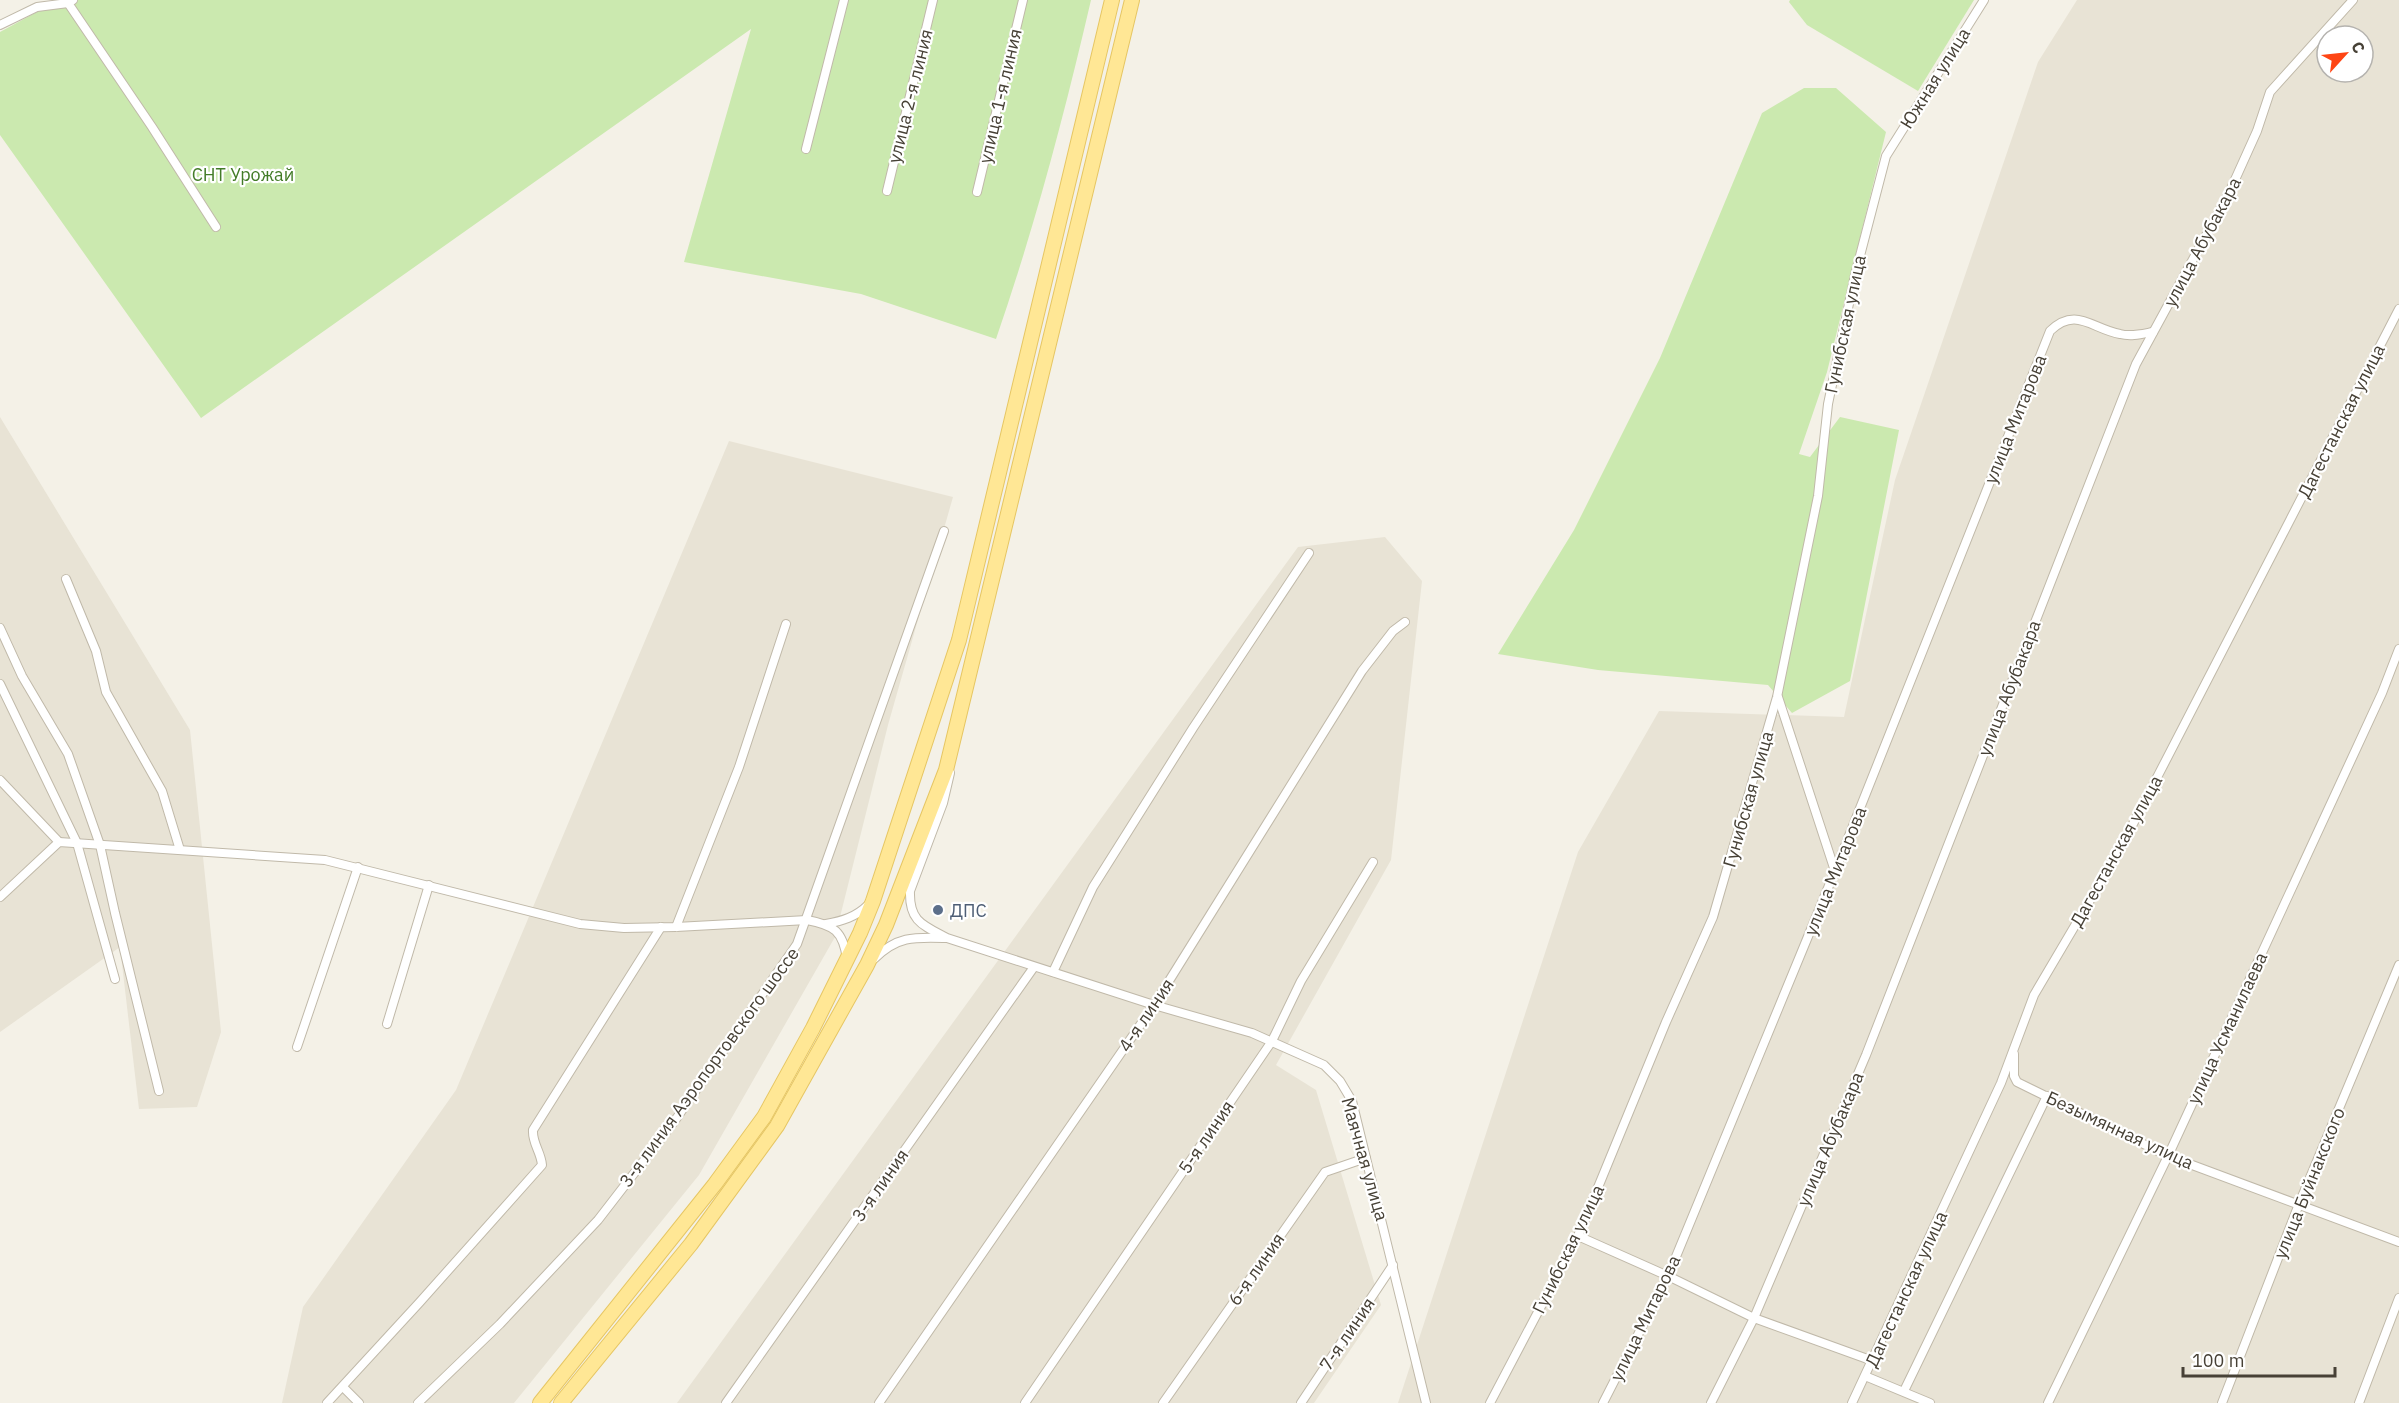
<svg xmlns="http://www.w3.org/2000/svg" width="2399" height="1403" font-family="'IBM Plex Sans',sans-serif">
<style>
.residential{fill:#e8e3d5;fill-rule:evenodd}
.green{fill:#cbe9af}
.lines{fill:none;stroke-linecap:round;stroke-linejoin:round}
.street-casing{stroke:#c0b9a9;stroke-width:10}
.primary-casing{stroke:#e6c663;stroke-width:16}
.street{stroke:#fff;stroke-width:8}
.primary{stroke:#ffe795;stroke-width:14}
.service-dot{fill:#5c6f8a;stroke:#fff;stroke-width:2}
.labels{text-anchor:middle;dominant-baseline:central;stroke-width:4.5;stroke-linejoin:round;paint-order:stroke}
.street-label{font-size:18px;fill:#474136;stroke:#fff}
.park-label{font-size:18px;fill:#427b27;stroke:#fff}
.service-label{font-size:18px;fill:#4e5e75;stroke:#fff;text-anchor:start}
</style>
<rect width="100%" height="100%" fill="#f4f1e7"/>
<g class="residential">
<path d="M2077,0H2399V1403H1398L1578,852L1659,711L1844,717L1895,480L2038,62ZM2327,36H2363V72H2327Z"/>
<polygon points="0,417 190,730 221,1032 197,1107 139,1109 120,947 0,1032"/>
<polygon points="729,441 953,497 888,725 835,937 699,1175 514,1403 282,1403 303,1307 456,1090"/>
<polygon points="1385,537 1422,581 1391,860 1276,1065 1316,1090 1381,1305 1314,1403 677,1403 1298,547"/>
</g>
<g class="green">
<path d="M59,0H1091C1064,116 1035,226 996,339L861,294L684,262L751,29L201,418L0,135V32Z"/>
<polygon points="1790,0 1974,0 1918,91 1807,25 1789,2"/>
<polygon points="1804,88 1836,88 1886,132 1827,372 1799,454 1810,457 1840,417 1899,430 1850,681 1792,713 1768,685 1598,670 1498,654 1574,530 1660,358 1762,113"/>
</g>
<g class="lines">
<g class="street-casing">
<g id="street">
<polyline points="68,3 152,127 216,227"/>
<polyline points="0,25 37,7 68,3 73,0"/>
<polyline points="806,149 844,0"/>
<polyline points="887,191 933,0"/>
<polyline points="977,192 1023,0"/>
<polyline points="66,579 96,651 106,692 162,791 180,850"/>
<polyline points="0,628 22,676 68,754 100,845 115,913 159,1091"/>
<polyline points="0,684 77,843 115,979"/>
<polyline points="1778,697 1835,871"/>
<path d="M950,773L943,803L910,891C909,921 922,925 947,938L1154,1005L1252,1033L1324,1065L1340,1081L1352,1101L1426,1403"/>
<polyline points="0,780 59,842"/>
<path d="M0,897L59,842L325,860L580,924L624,928L676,927L807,920C834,925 843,931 847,959"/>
<path d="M826,924C842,921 856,917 868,905"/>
<polyline points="676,927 739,767 786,624"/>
<path d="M874,959C897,936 914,937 945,938"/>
<polyline points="1053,972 1093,887 1193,728 1309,553"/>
<polyline points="387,1024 429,885"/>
<polyline points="297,1047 358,867"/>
<polyline points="2014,1054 2014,1076 2017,1082 2168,1156 2399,1242"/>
<polyline points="1578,1236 1668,1276 1754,1318 1873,1361"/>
<polyline points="1865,1376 1930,1403"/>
<polyline points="343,1387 359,1403"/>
<polyline points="1904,1391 2047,1096"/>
<path d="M327,1403L419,1303L542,1165C541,1152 532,1143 533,1130L661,927"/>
<polyline points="418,1403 500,1324 598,1220 676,1119 797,944 944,531"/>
<polyline points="726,1403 1034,967"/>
<polyline points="879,1403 1154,1005 1362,671 1393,631 1405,622"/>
<polyline points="1025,1403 1272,1041 1301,981 1373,862"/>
<polyline points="1163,1403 1325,1172 1366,1158"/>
<polyline points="1301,1403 1393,1265"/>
<polyline points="1490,1403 1578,1236 1666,1022 1713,917 1777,697 1818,496 1828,404 1855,275 1886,156 1984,0"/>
<path d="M1603,1403L1668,1276L1835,871L2050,331C2076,306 2092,329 2120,334C2131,337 2142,334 2153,332"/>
<polyline points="1711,1403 1754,1318 1866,1055 2136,364 2229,193 2257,131 2270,92 2353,0"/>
<polyline points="1852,1403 2001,1083 2034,995 2119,851 2399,309"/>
<polyline points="2048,1403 2168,1156 2382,693 2399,649"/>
<polyline points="2222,1403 2299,1204 2399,965"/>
<polyline points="2359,1403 2399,1298"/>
</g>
</g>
<g class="primary-casing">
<g id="primary">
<polyline points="540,1403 715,1184 764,1117 813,1028 860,933 873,901 959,640 1112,0"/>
<polyline points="561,1403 691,1244 777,1126 867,965 886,925 946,770 1132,0"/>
</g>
</g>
<use href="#street" class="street"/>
<use href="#primary" class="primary"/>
</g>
<circle class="service-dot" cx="938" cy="910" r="6"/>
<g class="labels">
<g class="street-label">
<text transform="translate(1935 78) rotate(-58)">Южная улица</text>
<text transform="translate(910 96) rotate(-76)">улица 2-я линия</text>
<text transform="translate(1000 96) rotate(-77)">улица 1-я линия</text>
<text transform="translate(2202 242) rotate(-62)">улица Абубакара</text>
<text transform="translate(1845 324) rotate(-78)">Гунибская улица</text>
<text transform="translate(2015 419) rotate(-68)">улица Митарова</text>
<text transform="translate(2341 421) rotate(-63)">Дагестанская улица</text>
<text transform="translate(2009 688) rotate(-69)">улица Абубакара</text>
<text transform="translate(1748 799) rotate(-74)">Гунибская улица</text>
<text transform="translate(2116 851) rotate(-61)">Дагестанская улица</text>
<text transform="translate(1835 871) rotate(-68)">улица Митарова</text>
<text transform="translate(1146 1015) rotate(-56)">4-я линия</text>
<text transform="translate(2227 1028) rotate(-65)">улица Усманилаева</text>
<text transform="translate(709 1067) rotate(-54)">3-я линия Аэропортовского шоссе</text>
<text transform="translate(2120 1130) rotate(25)">Безымянная улица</text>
<text transform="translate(1206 1137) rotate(-56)">5-я линия</text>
<text transform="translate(1830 1139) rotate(-67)">улица Абубакара</text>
<text transform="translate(1365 1159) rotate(74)">Маячная улица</text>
<text transform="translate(2309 1183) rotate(-68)">улица Буйнакского</text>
<text transform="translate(880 1185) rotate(-55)">3-я линия</text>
<text transform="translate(1568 1249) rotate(-64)">Гунибская улица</text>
<text transform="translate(1256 1269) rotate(-55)">6-я линия</text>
<text transform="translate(1906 1289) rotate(-65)">Дагестанская улица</text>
<text transform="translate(1645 1318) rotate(-64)">улица Митарова</text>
<text transform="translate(1347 1334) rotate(-56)">7-я линия</text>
</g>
<g class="park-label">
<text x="243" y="174">СНТ Урожай</text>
</g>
<g class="service-label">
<text x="950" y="910">ДПС</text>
</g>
</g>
<g transform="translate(2345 54) rotate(63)"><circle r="28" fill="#ffffff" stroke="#b5b3af" stroke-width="1.5"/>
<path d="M0-4.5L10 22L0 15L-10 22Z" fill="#fe4514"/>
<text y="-9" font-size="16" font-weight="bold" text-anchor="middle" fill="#474136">С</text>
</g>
<path d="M2183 1367v9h152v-9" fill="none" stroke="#474136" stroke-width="3"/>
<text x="2192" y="1367" font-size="18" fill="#474136" stroke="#ffffff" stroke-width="4.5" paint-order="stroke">100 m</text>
</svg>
